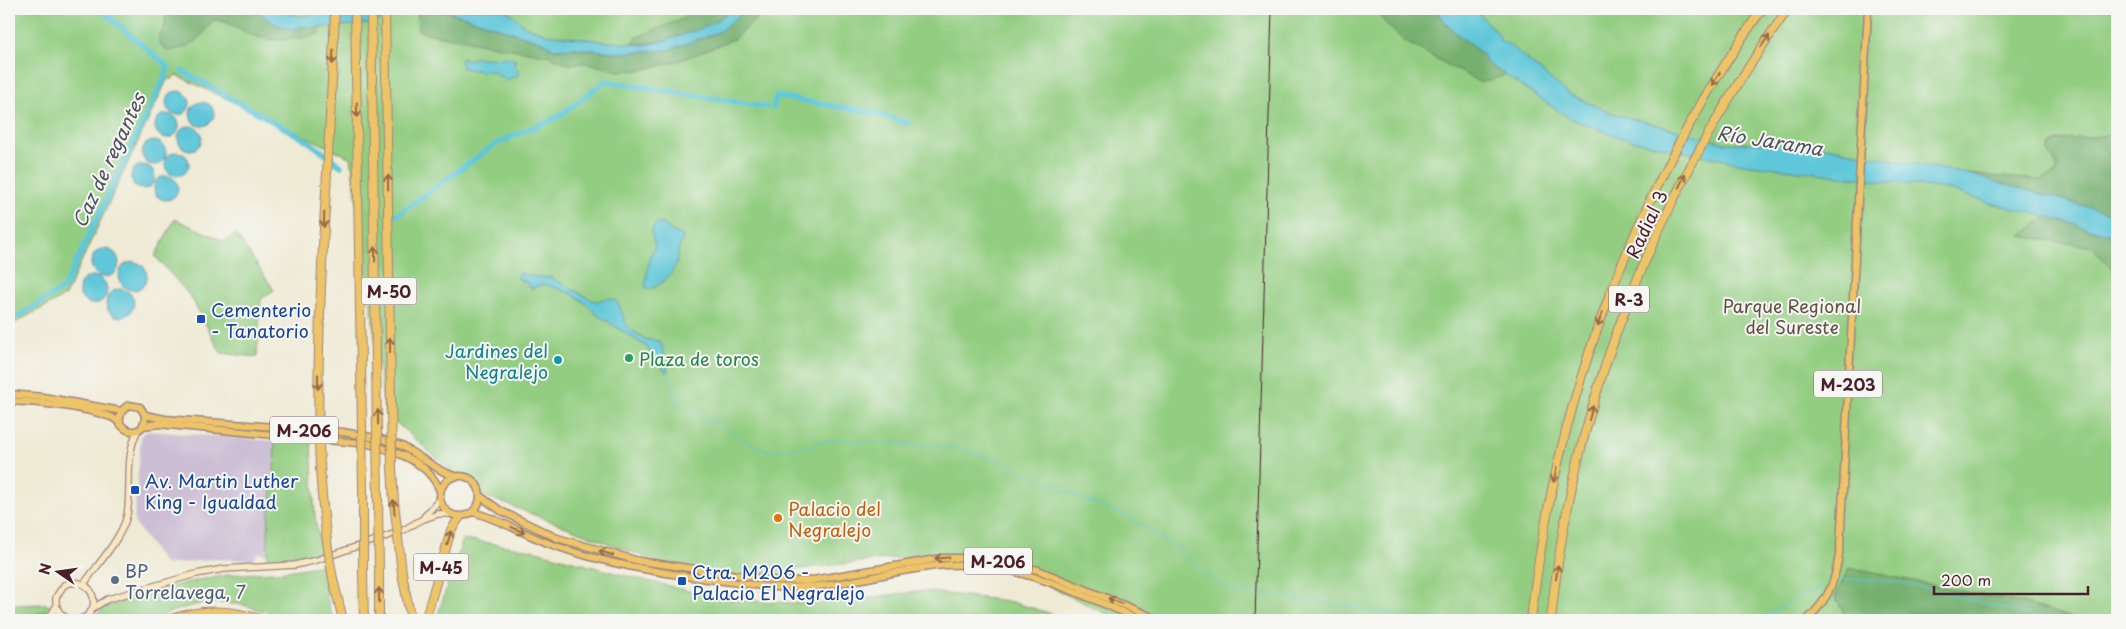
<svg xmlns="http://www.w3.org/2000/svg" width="2126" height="629" font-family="'Playpen Sans',sans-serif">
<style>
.industrial{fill:#ccbed4}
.green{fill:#93cd81;stroke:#6e7656}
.forest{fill:#76b06f;stroke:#60684d}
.water{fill:#5ec7d9;stroke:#547382}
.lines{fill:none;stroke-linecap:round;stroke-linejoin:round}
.stream{stroke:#5ec7d9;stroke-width:1}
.canal{stroke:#5ec7d9;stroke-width:5.5}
.secondary-casing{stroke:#9c8480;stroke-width:8}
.primary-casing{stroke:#9c8480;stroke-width:9}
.highway-casing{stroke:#9c8480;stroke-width:10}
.secondary{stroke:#f8e7c3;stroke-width:5.5}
.primary{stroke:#eec469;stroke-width:6}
.highway{stroke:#eec469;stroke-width:8}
.rail{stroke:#4a1f2b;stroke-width:1}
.highway-bridge-casing{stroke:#9c8480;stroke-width:10;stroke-linecap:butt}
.highway-bridge{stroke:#eec469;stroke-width:8}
.oneway{stroke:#946947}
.transit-dot{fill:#1a4fb4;stroke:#f6f6f2;stroke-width:2}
.leisure-dot{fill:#2e9e5b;stroke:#f6f6f2;stroke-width:2}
.culture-dot{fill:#0f9aa8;stroke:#f6f6f2;stroke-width:2}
.food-dot{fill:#e8710a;stroke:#f6f6f2;stroke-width:2}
.service-dot{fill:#5c6f8a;stroke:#f6f6f2;stroke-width:2}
.labels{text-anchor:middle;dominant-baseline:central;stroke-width:4;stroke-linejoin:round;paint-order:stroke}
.shield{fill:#f6f6f2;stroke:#7e6067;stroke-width:1}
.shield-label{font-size:16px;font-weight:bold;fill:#4a1f2b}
.street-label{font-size:18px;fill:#4a1f2b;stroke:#f6f6f2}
.park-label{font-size:18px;fill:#605345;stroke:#f6f6f2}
.transit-label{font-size:18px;fill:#164399;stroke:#f6f6f2;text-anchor:start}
.culture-label{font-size:18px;fill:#0d838f;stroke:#f6f6f2;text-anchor:end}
.leisure-label{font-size:18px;fill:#27864d;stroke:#f6f6f2;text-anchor:start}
.food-label{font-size:18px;fill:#c56008;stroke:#f6f6f2;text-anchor:start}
.service-label{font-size:18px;fill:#4e5e75;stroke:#f6f6f2;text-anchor:start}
.water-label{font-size:19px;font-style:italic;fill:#50515f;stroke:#f6f6f2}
</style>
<rect width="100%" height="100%" fill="#f6f6f2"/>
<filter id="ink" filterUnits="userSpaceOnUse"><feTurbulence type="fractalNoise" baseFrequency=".02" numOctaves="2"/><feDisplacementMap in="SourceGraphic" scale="10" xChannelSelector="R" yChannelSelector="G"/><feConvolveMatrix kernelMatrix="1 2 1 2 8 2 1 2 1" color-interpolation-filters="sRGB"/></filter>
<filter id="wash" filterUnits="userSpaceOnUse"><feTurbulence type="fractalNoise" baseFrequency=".0096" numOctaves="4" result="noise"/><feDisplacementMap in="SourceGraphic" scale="20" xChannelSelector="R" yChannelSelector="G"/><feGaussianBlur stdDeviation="1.12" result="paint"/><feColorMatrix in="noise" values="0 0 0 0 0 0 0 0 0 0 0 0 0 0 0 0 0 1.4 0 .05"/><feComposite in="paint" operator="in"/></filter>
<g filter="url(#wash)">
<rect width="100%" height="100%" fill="#efead4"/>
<polygon class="industrial" points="148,431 275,441 274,477 266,554 258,553 254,560 213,559 165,565 134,522 141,435"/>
<g class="green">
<polygon points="9,9 2117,9 2117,620 1119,620 1010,567 895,558 705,580 477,493 385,413 351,158 176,75 171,80 168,78 65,296 9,326"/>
<polygon points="175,219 224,241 236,234 274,290 261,299 257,357 221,353 191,297 155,256"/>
<polygon points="275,441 311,443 315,517 321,553 290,559 267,561 269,514 274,477"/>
<polygon points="463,539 533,550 619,574 726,600 816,604 922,591 1008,601 1073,620 436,620"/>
<polygon points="322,565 328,602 333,620 280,620 267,612 243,605 206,602 173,611 154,620 94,620 101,610 108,606 160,589 199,580 226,575 287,571"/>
<path d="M46,604L51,607L50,610C39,620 23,620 9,620V605Z"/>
</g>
<g class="forest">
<path d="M167,9H254L301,26L321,27L319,34C301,39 276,43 257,37C240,31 232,21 213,20C198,41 194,47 168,51L161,45L158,36L164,29Z"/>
<path d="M699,9H732C712,31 661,46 632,43L637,37L682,19Z"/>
<polygon points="747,9 766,9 734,39 681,60 643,70 618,71 587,63 568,64 550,56 425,33 419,31 417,28 418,11 450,12 545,43 554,49 575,48 619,53 668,50 719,32"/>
<polygon points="1375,9 1434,9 1450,28 1481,53 1487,63 1506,75 1481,83 1404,41 1386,24"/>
<polygon points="2110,135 2117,136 2117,215 1968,174 2041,180 2056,173 2057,166 2048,151 2051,145 2058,140"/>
<polygon points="2046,216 2117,237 2117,274 2092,247 2021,236"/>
<polygon points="1849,568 2027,604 2080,620 1848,620 1835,597"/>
</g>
<g class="water">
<polygon points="254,9 277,9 300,17 328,9 501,9 512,14 524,26 546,34 610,42 646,45 667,40 703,28 719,19 732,9 747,9 719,32 668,50 619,53 575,48 554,49 545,43 450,12 418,11 366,24 313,28 301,26 295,30 277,25"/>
<polygon points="1434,9 1477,9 1485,21 1499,34 1500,41 1508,44 1569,94 1612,113 1725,143 1809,144 1968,174 2117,215 2117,237 2046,216 1993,204 1947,189 1743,164 1621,138 1571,119 1487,63 1481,53 1450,28"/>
<path d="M477,57C490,61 501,55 515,59L514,66L520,74L506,80L492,71H481L462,68L460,60L463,58L469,60Z"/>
<circle cx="178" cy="103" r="12"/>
<circle cx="202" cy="114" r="12"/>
<circle cx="167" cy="126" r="12"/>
<circle cx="190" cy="138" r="12"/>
<circle cx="154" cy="153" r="12"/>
<circle cx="177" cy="164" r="12"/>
<circle cx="143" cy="177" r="12"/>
<circle cx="166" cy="188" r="12"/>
<path d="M658,223L665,225L671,231L683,236C682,242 679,246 678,251C677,256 678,260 676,264C672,275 661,285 650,289L645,287L649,261L655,246L651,231L654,226Z"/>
<circle cx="105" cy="263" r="14"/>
<circle cx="133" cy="276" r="14"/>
<path d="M521,273L533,277H550L592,300L597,301L608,298L615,300L619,305L627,327L645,339L660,341C665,351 662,359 668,368L667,373L652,356L647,347L596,314L588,305L573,294L547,285H540L531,289L526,282L518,279V274Z"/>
<circle cx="93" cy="290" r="14"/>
<circle cx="120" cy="303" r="14"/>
</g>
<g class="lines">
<g class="stream">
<polyline points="116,9 162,48"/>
<polyline points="667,373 677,403 683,409 722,426 755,447 767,450 798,448 812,446 820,441 837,440 954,447 1002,462 1071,494 1130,518 1177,548 1206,575 1234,592 1277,595 1409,616 1422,620"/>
<polyline points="1840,580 1858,579 1903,583 2050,620"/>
<polyline points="1755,620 1822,586"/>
</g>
<g class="canal">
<polyline points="182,71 308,141 341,166"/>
<polyline points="773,108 776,96 869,112 908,123"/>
<polyline points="393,214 397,215 497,143 558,117 605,81 766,107"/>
<polyline points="9,322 64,288 168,70 167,66 100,9"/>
</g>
</g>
</g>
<g filter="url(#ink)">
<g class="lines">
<g class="secondary-casing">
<g id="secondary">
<polyline points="424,517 439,500"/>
<path d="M84,584C97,565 122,538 127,515C132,487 124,456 138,430"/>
<polyline points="93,608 108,599 196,574 224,569 295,565 317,560 402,531 421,520 438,514 450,514"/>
<polyline points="35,620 51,615 56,607"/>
<polyline points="44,620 64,617"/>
<path d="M72,620C60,617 55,609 56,597L64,585C96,572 105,617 76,620"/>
</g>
</g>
<g class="primary-casing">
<g id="primary">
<polyline points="9,394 43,397 121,411"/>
<path d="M9,401C39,402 83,407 111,417C120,420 123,432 133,431C142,431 145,423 145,415L140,407L129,405C121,409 119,415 120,423"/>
<polyline points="145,415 165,419 343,432 381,439 402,446 442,471 454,476"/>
<path d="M143,426L158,424L369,444C397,452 428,461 440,491"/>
<circle cx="460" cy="496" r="20"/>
<polyline points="480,496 501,511 557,538 639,561 773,580 807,581 942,558 983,558 1038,570 1160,620"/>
<path d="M473,512C501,520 526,535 553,545C605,564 661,573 715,580C735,582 755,586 775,587C831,591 882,572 936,566C1010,558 1076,592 1141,620"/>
<path d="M1807,620C1831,597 1836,579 1840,547L1868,9"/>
</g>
</g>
<g class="highway-casing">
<g id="highway">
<polyline points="379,571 379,620"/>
<polyline points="363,573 364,620"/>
<polyline points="402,573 411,620"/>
<polyline points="333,579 343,620"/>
<polyline points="426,618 451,530 460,517"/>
<path d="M169,620C200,608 231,609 262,620"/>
<path d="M1531,620C1555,401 1635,189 1762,9"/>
<path d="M1551,620C1572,400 1660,188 1788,9"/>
</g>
</g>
<use href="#secondary" class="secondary"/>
<use href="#primary" class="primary"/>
<use href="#highway" class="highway"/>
<polyline class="rail" points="1255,620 1272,9"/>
<g class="highway-bridge-casing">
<g id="highway-bridge">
<polyline points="355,9 363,486 363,573"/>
<polyline points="371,9 379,571"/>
<polyline points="385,9 392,468 394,502 402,573"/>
<path d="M333,579C315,483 317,386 321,288C325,195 332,102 335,9"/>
</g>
</g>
<use href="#highway-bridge" class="highway-bridge"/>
</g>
<defs><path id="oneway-shaft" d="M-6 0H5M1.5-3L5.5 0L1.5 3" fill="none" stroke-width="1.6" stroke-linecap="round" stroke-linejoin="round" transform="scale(1.25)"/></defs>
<g class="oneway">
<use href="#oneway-shaft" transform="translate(1765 41) rotate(-56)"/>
<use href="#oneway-shaft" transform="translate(333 57) rotate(93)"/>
<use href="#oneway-shaft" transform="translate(1716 79) rotate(121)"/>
<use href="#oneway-shaft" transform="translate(357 110) rotate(89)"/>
<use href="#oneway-shaft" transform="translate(1682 181) rotate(-64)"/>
<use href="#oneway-shaft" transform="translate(388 182) rotate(-91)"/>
<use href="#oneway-shaft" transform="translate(324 220) rotate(92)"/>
<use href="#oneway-shaft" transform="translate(375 254) rotate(-91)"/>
<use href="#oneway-shaft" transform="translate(1600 319) rotate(110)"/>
<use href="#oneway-shaft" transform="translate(390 345) rotate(-91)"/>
<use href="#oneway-shaft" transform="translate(318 382) rotate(90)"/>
<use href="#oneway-shaft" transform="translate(1591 413) rotate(-74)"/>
<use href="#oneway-shaft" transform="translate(378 417) rotate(-91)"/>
<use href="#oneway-shaft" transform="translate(1555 475) rotate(102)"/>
<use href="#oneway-shaft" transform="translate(394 507) rotate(-95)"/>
<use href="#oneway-shaft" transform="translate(518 530) rotate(24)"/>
<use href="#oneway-shaft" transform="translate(449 538) rotate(-74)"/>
<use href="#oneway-shaft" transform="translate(606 553) rotate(-163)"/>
<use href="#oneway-shaft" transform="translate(942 558) rotate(176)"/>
<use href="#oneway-shaft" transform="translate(1557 572) rotate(-82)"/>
<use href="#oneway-shaft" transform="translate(379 595) rotate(-91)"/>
<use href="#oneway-shaft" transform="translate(1115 601) rotate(-157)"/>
</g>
</g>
<g class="transit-dot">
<rect x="196" y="314" width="10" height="10" rx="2.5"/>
<rect x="130" y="485" width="10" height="10" rx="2.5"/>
<rect x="677" y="576" width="10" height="10" rx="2.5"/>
</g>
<circle class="leisure-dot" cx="629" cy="358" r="5"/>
<circle class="culture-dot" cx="558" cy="360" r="5"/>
<circle class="food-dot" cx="778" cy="518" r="5"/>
<circle class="service-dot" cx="115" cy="580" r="5"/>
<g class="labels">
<g class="shield">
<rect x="361.5" y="277.5" width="55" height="27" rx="4"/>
<rect x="1609" y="285.5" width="40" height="27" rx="4"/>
<rect x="1814" y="370.5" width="68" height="27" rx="4"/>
<rect x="270" y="416.5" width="68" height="27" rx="4"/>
<rect x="964" y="547.5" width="68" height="27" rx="4"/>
<rect x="413.5" y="553.5" width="55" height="27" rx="4"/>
</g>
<g class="shield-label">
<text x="389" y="291">M-50</text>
<text x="1629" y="299">R-3</text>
<text x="1848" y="384">M-203</text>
<text x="304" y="430">M-206</text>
<text x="998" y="561">M-206</text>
<text x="441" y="567">M-45</text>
</g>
<g class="street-label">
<text transform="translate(1646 224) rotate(-65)">Radial 3</text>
</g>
<g class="park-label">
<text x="1792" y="305">Parque Regional<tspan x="1792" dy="21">del Sureste</tspan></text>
</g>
<g class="transit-label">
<text x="211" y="309">Cementerio<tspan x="211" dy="21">- Tanatorio</tspan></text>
<text x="145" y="480">Av. Martin Luther<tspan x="145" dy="21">King - Igualdad</tspan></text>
<text x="692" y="571">Ctra. M206 -<tspan x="692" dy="21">Palacio El Negralejo</tspan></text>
</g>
<g class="culture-label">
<text x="548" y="350">Jardines del<tspan x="548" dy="21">Negralejo</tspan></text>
</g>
<g class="leisure-label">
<text x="639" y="358">Plaza de toros</text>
</g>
<g class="food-label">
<text x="788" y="508">Palacio del<tspan x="788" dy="21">Negralejo</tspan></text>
</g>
<g class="service-label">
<text x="125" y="570">BP<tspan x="125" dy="21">Torrelavega, 7</tspan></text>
</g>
<g class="water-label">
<text transform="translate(1770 140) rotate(9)">Río Jarama</text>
<text transform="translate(108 160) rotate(-65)">Caz de regantes</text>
</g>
</g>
<rect width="2126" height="629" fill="none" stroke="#f6f6f2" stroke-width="30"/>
<g transform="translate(58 572) rotate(283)" stroke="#f6f6f2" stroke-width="4" paint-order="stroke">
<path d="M0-4L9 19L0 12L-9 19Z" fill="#4a1f2b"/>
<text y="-8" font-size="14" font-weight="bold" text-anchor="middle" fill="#4a1f2b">N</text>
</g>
<path d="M1934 586v8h154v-8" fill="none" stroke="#4a1f2b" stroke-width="2.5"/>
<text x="1941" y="586" font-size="15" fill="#4a1f2b" stroke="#f6f6f2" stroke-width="4" paint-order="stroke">200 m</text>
</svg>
